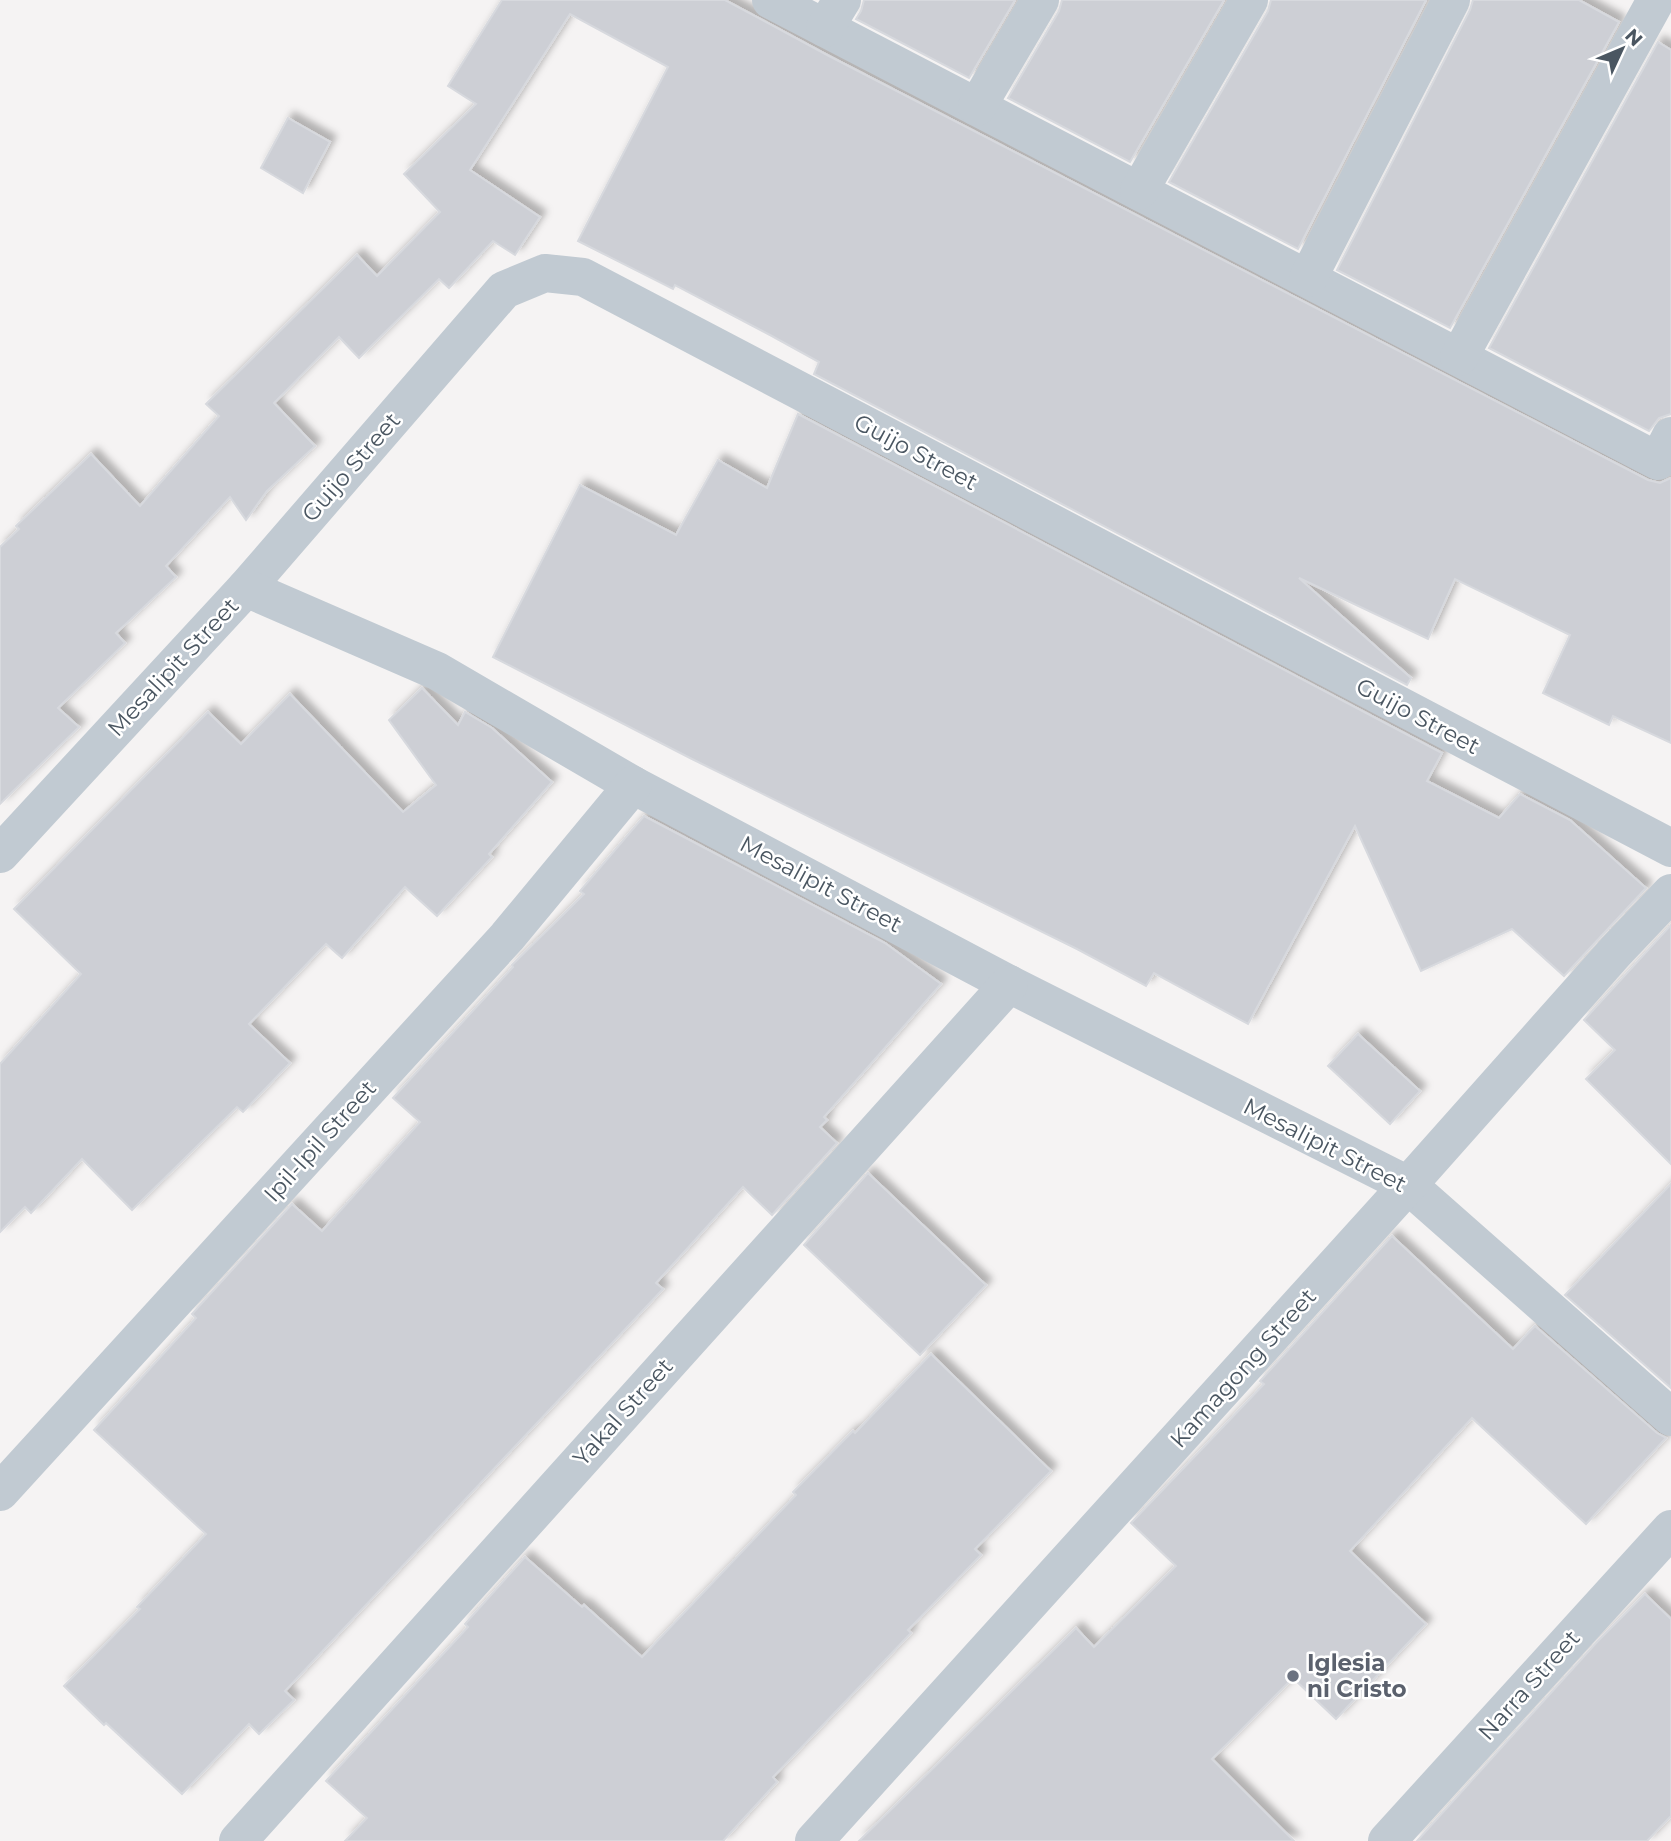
<svg xmlns="http://www.w3.org/2000/svg" width="1671" height="1841" font-family="Montserrat,sans-serif">
<style>
.building{fill:#cdcfd5;stroke:#d7d9de;stroke-width:2;filter:url(#shadow)}
.lines{fill:none;stroke-linecap:round;stroke-linejoin:round}
.minor{stroke:#c1cad2;stroke-width:38}
.worship-dot{fill:#6b7280;stroke:#fff;stroke-width:2.5}
.labels{text-anchor:middle;dominant-baseline:central;stroke-width:5;stroke-linejoin:round;paint-order:stroke}
.street-label{font-size:23px;fill:#4a5661;stroke:#fff}
.worship-label{font-size:23px;font-weight:bold;fill:#5b616d;stroke:#fff;text-anchor:start}
</style>
<defs>
<filter id="shadow"><feDropShadow dx="6" dy="-6" stdDeviation="3.5" flood-color="#0004"/></filter>
</defs>
<rect width="100%" height="100%" fill="#f5f3f3"/>
<g class="building">
<polygon points="502,0 725,0 829,56 1648,480 1660,483 1671,478 1671,743 1613,716 1609,725 1543,693 1570,635 1455,579 1428,639 1299,578 1411,678 1407,685 814,374 819,362 770,335 675,285 673,289 578,241 668,67 570,14 470,170 540,217 515,255 493,241 449,288 439,279 359,358 339,337 274,403 315,446 267,491 246,520 230,497 166,566 176,577 116,633 125,643 58,708 79,727 0,804 0,547 19,529 16,526 91,454 140,506 219,416 206,404 357,255 377,276 440,212 404,174 476,104 448,86"/>
<polygon points="864,0 1015,0 969,78 856,19 861,11"/>
<polygon points="1062,0 1224,0 1130,162 1008,98 1059,11"/>
<polygon points="1271,0 1426,0 1298,249 1169,182 1268,11"/>
<polygon points="1473,0 1579,0 1619,22 1450,328 1337,270 1470,10"/>
<polygon points="1658,42 1671,50 1671,414 1659,418 1649,431 1489,348"/>
<polygon points="288,118 330,142 303,193 261,168"/>
<polygon points="798,414 1442,753 1427,781 1499,818 1520,794 1570,820 1646,888 1564,976 1512,929 1421,971 1355,826 1248,1024 1154,973 1146,986 1077,949 692,759 493,657 580,485 676,535 718,460 767,488"/>
<polygon points="422,688 458,725 465,712 492,728 552,782 489,854 492,857 437,916 405,887 342,958 326,944 249,1024 290,1063 243,1112 237,1107 132,1210 82,1159 31,1213 25,1207 0,1232 0,1064 81,974 14,909 208,712 241,744 290,694 403,812 436,785 389,720"/>
<polygon points="644,816 885,943 941,984 824,1117 827,1120 820,1127 837,1143 772,1215 743,1187 656,1283 663,1289 285,1691 294,1700 259,1734 249,1724 182,1794 106,1723 104,1725 64,1686 140,1609 137,1607 206,1534 94,1430 196,1318 192,1314 292,1204 322,1231 420,1122 393,1098 513,967 512,965 584,894 580,891"/>
<polygon points="1671,925 1671,1164 1586,1079 1615,1050 1584,1020"/>
<polygon points="1358,1034 1420,1091 1390,1124 1328,1066"/>
<polygon points="868,1173 986,1285 920,1355 804,1245"/>
<polygon points="1671,1184 1671,1388 1565,1295"/>
<polygon points="1392,1236 1513,1349 1535,1326 1657,1433 1666,1438 1586,1524 1472,1418 1350,1551 1426,1624 1336,1719 1293,1678 1212,1759 1294,1841 859,1841 1076,1628 1094,1647 1176,1566 1131,1523 1264,1384 1260,1381"/>
<polygon points="931,1354 1051,1471 975,1549 981,1555 908,1630 911,1633 773,1777 777,1782 723,1841 345,1841 367,1818 326,1781 468,1627 465,1624 525,1557 582,1607 584,1605 642,1657 796,1495 793,1492 853,1431 855,1433"/>
<polygon points="1645,1594 1671,1619 1671,1816 1647,1841 1417,1841 1597,1642"/>
</g>
<g class="lines">
<g class="minor">
<polyline points="771,0 1658,461 1671,436"/>
<polyline points="825,28 842,0"/>
<polyline points="977,107 1040,0"/>
<polyline points="1139,191 1249,0"/>
<polyline points="1308,278 1451,0"/>
<polyline points="1459,357 1656,0"/>
<polyline points="246,588 504,290 545,273 583,277 1671,848"/>
<polyline points="0,854 246,588 437,671 633,785 1009,984 1408,1185 1671,1417"/>
<polyline points="0,1492 507,937 633,785"/>
<polyline points="238,1841 1009,984"/>
<polyline points="814,1841 1408,1185 1616,951 1671,893"/>
<polyline points="1387,1841 1671,1529"/>
</g>
</g>
<circle class="worship-dot" cx="1293" cy="1676" r="7"/>
<g class="labels">
<g class="street-label">
<text transform="translate(916 452) rotate(28)">Guijo Street</text>
<text transform="translate(351 467) rotate(-49)">Guijo Street</text>
<text transform="translate(173 667) rotate(-47)">Mesalipit Street</text>
<text transform="translate(1418 716) rotate(28)">Guijo Street</text>
<text transform="translate(821 884) rotate(28)">Mesalipit Street</text>
<text transform="translate(320 1141) rotate(-48)">Ipil-Ipil Street</text>
<text transform="translate(1325 1145) rotate(27)">Mesalipit Street</text>
<text transform="translate(1243 1368) rotate(-48)">Kamagong Street</text>
<text transform="translate(623 1412) rotate(-48)">Yakal Street</text>
<text transform="translate(1529 1685) rotate(-48)">Narra Street</text>
</g>
<g class="worship-label">
<text x="1307" y="1663">Iglesia<tspan x="1307" dy="26">ni Cristo</tspan></text>
</g>
</g>
<g transform="translate(1622 49) rotate(46)" stroke="#ffffff" stroke-width="5" paint-order="stroke">
<path d="M0-5L12 26L0 18L-12 26Z" fill="#4a5661"/>
<text y="-10" font-size="19" font-weight="bold" text-anchor="middle" fill="#4a5661">N</text>
</g>
</svg>
